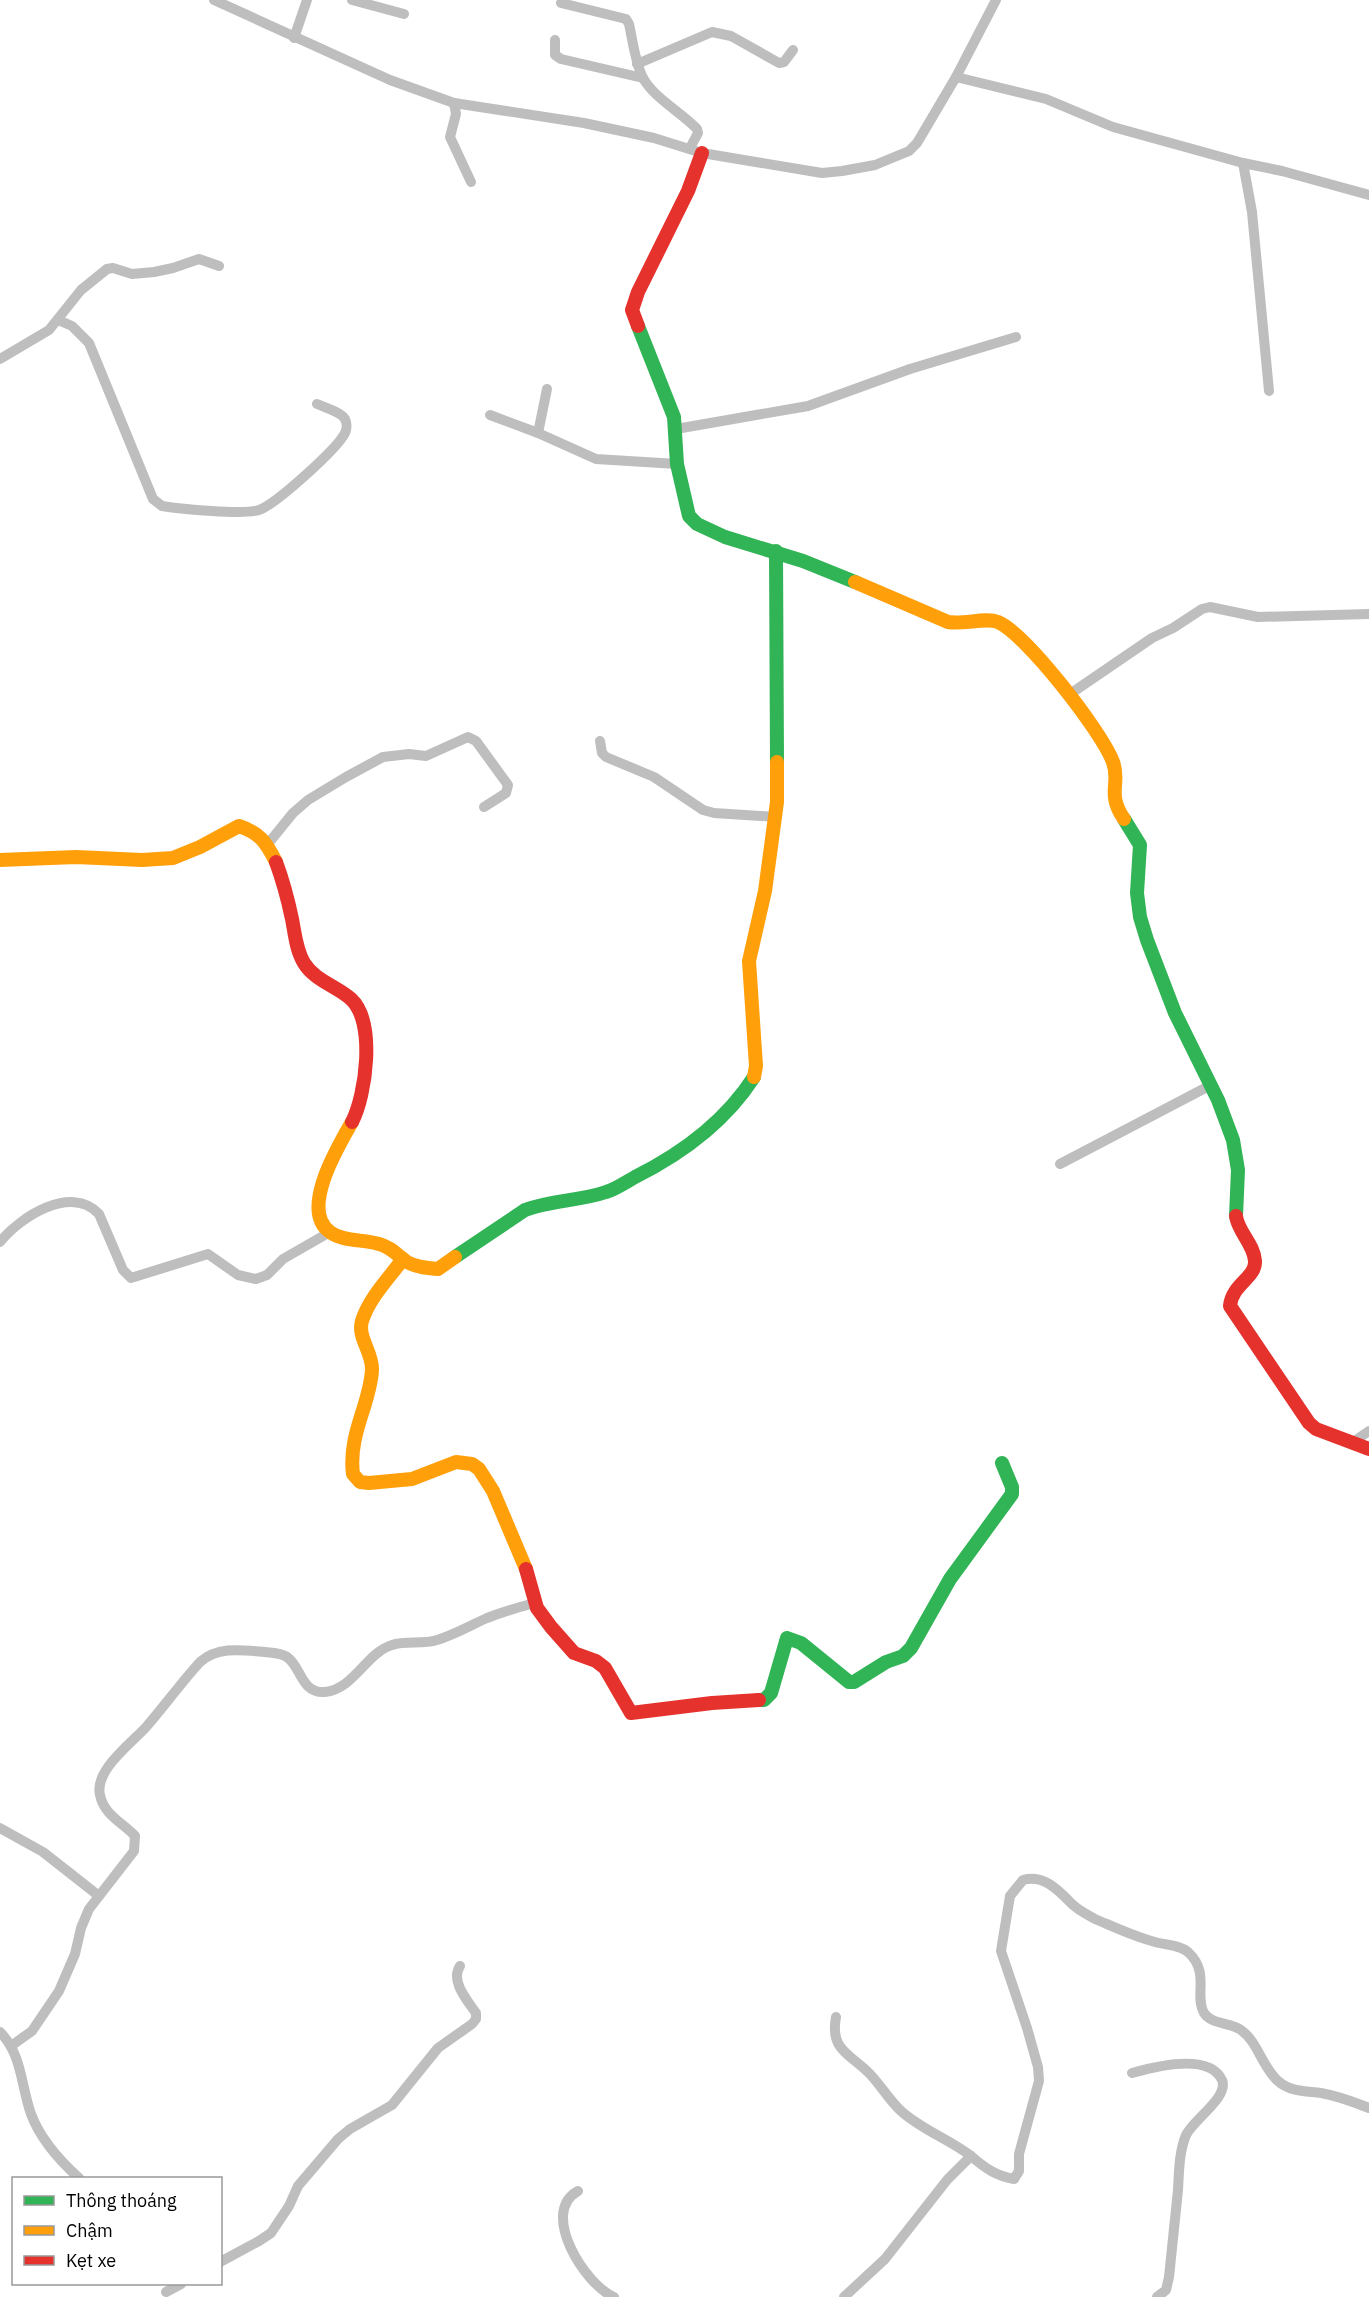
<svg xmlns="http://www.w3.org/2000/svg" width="1369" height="2297" font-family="'IBM Plex Sans',sans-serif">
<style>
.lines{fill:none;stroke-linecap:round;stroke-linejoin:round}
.street{stroke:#bebebe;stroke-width:10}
.fast{stroke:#30b455;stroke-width:14}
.slow{stroke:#ff9f0a;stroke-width:14}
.jam{stroke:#e5322d;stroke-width:14}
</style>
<rect width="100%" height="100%" fill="#fff"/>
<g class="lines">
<g class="street">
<polyline points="214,0 390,80 454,103 584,123 654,138 702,153 822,173 842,171 875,165 909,151 917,143 956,77 996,0"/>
<polyline points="352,0 404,14"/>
<path d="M561,3L626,19L629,24C633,42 635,62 643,78C655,99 681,112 697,129L698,133L690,148"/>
<polyline points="294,38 307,0"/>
<polyline points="555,40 555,55 561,59 643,78"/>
<polyline points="637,64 712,32 731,36 779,63 784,62 793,50"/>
<polyline points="956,77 1046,99 1113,127 1243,163 1282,171 1369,195"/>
<polyline points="454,103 456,114 450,137 471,182"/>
<polyline points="1243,163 1252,212 1269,391"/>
<path d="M58,320L72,326L89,343L153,499L162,506C180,509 244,515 259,510C276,504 337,449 345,433C347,429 347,423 345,419C341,412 324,407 317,404"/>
<polyline points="0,359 49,330 81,290 107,269 113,268 132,274 154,272 173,268 199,259 219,266"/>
<polyline points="547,389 538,433 596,459 677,464"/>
<polyline points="490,415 538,433"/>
<polyline points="676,429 808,406 910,369 1016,337"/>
<polyline points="1070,694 1152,638 1173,628 1202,609 1210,607 1258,617 1369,614"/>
<polyline points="600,741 602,753 606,757 654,777 703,810 714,813 776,817"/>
<polyline points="267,845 293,813 308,800 346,777 383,757 409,754 426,756 468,737 476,741 508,785 506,793 484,807"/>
<polyline points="1060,1164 1211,1085"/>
<path d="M0,1242C20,1217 71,1184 99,1214L123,1270L131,1278L208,1254L238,1275L256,1279L267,1275L283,1259L330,1232"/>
<polyline points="1353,1442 1369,1431"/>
<polyline points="0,1828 43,1852 99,1896"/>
<path d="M836,2017C830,2049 848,2053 868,2072C880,2084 889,2100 901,2111C922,2130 949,2139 971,2156"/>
<path d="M0,2032C22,2054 21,2086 31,2114C40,2138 60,2161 79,2178"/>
<path d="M11,2046L32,2031L59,1991L75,1954L81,1928L89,1909L134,1851L135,1836C123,1823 104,1815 100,1795C94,1770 132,1743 147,1726C165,1705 181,1683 200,1662C218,1646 242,1650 265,1652C272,1653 281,1653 287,1657C301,1666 301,1694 325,1692C354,1689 366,1653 392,1645C406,1640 422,1645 437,1640C454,1635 471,1625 487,1618C503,1612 519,1607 535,1603"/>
<path d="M1132,2073C1153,2067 1209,2052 1222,2080C1229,2097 1194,2119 1186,2135C1179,2152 1179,2172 1178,2190C1175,2219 1172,2248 1169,2277L1166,2290L1157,2297"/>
<path d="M578,2191C539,2212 585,2285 614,2297"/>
<path d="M220,2262L259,2241L271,2233L289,2206L298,2186L338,2139L350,2129L392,2105L438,2048L472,2024L476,2019V2013C467,2000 450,1981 460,1966"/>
<polyline points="166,2292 181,2284"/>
<path d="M844,2297L885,2259L947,2180L971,2156C985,2168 996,2176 1014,2179L1019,2171V2154L1039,2081L1038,2067L1027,2028L1001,1951L1010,1896L1023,1880C1044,1874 1059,1891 1072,1904C1078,1910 1088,1915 1095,1919C1114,1927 1135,1937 1155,1942C1166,1945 1181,1945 1189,1953C1210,1973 1194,1996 1204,2013C1212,2025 1230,2022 1241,2030C1258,2042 1262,2067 1278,2081C1290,2092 1306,2091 1321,2093C1338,2096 1354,2102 1369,2108"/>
</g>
<g class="fast">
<polyline points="638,326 674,417 677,464 689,516 697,524 725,537 803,561 855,582"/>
<polyline points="776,551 777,762"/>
<polyline points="1124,819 1140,845 1137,893 1140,917 1147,940 1175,1013 1218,1100 1233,1140 1238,1170 1236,1216"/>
<path d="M455,1257L525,1210C551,1200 580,1201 606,1192C616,1189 626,1182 635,1177C683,1153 725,1122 754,1077"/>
<polyline points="759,1700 764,1700 771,1693 787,1638 801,1643 849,1682 854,1682 886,1662 903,1656 911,1648 950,1579 1012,1494 1012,1487 1002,1463"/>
</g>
<g class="slow">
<path d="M855,582L948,622C964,625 985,617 998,622C1026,634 1102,732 1113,762C1121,783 1106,793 1124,819"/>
<path d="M0,860L76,857L142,860L173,858L200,847L239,826C260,833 266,842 276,862"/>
<polyline points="754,1077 756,1066 749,961 765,891 777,802 777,762"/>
<path d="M352,1122C339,1145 299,1210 330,1232C343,1242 364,1239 379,1244C391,1247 397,1255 407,1262C416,1267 427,1268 438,1269L455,1257"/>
<path d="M403,1259C389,1278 369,1298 362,1321C357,1337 373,1353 372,1370C370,1405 348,1434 353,1474L360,1482L369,1483L412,1479L456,1462L472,1464L479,1469L493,1491L526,1569"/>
</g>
<g class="jam">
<polyline points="638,326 632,310 638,292 688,191 702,153"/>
<path d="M276,862C283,881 288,900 292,919C295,934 296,950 304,963C315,981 337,986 351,999C376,1022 366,1095 352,1122"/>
<path d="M1236,1216C1238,1232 1254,1244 1255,1261C1256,1278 1232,1284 1230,1306L1309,1423L1316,1429L1369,1449"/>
<polyline points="526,1569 537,1608 551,1627 574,1653 596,1661 605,1668 631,1713 712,1703 759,1700"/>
</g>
</g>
<rect x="12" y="2177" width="210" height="108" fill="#ffffff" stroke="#999999" stroke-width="1.5"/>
<rect x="24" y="2196" width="30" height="9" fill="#30b455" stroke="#999999" stroke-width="1.5"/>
<text x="66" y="2207" font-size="18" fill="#000000">Thông thoáng</text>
<rect x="24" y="2226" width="30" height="9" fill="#ff9f0a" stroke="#999999" stroke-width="1.5"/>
<text x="66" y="2237" font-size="18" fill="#000000">Chậm</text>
<rect x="24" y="2256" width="30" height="9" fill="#e5322d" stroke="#999999" stroke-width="1.5"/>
<text x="66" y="2267" font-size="18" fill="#000000">Kẹt xe</text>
</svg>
